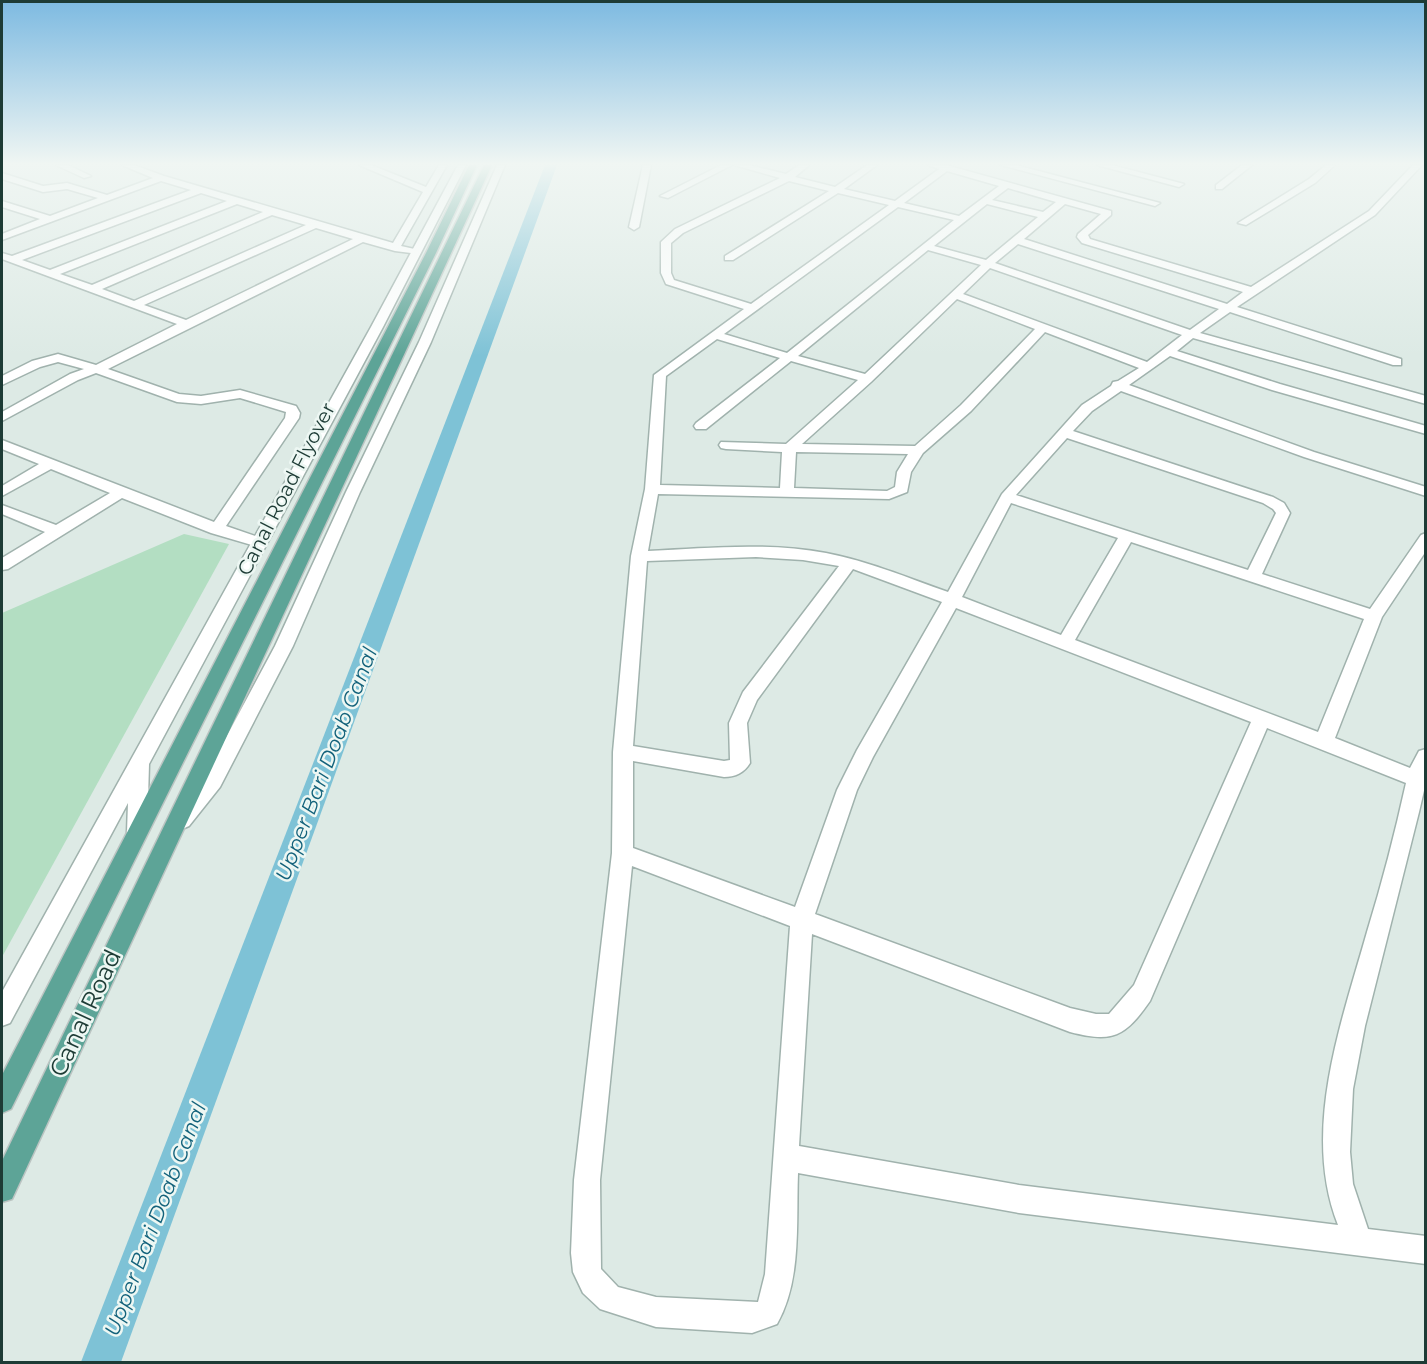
<svg xmlns="http://www.w3.org/2000/svg" width="1427" height="1364" font-family="Montserrat,sans-serif">
<style>
.green{fill:#b3dec2}
.lines{fill:none;stroke-linecap:round;stroke-linejoin:round}
.canal{fill:#7ec2d6;fill-rule:evenodd}
.minor-casing{stroke:#a0b2ad;stroke-width:3}
.tertiary-casing{stroke:#a0b2ad;stroke-width:3}
.primary-casing{stroke:#bbc4c2;stroke-width:3}
.minor{fill:#fff;fill-rule:evenodd}
.tertiary{fill:#fff;fill-rule:evenodd}
.primary{fill:#5da497;fill-rule:evenodd}
.labels{text-anchor:middle;dominant-baseline:central;stroke-width:5;stroke-linejoin:round;paint-order:stroke}
.street-label{font-size:20px;fill:#1d3b35;stroke:#edf7f3}
.water-label{font-size:21px;font-style:italic;fill:#13627b;stroke:#edf7f3}
.near-street-label{font-size:24px;fill:#1d3b35;stroke:#edf7f3}
</style>
<rect width="100%" height="100%" fill="#ddeae5"/>
<polygon class="green" points="184,534 229,544 2,957 2,613"/>
<g class="lines">
<polygon class="canal" points="545,165 557,165 121,1362 81,1362"/>
<g class="minor-casing">
<g id="minor">
<polygon points="56,165 68,165 91,176 84,178"/>
<path d="M122,165H134L164,176L393,243L423,192L359,165H371L426,187L439,165H447L401,246L419,250V254L395,251L363,242L108,369L179,394L201,396L240,390L296,406L300,413L299,418L226,526L264,539L267,542L264,545L259,547L211,533L122,498L8,569L2,570V558L45,532L2,514V505L56,525L110,493L51,469L2,496V486L39,464L2,449V440L214,522L285,418L286,412L240,398L201,404L177,402L96,373L78,380L2,421V412L70,374L84,369L58,362L40,367L2,385V376L32,361L58,354L96,365L177,324L2,259V253L12,256L191,190L161,181L2,240V234L40,219L2,207V201L50,216L98,198L67,189L43,192L2,179V173L43,186L67,183L107,195L153,178ZM201,193L227,201L50,270L22,260ZM237,204L263,212L92,285L60,274ZM272,215L306,225L134,301L102,289ZM316,228L353,239L186,320L144,305Z"/>
<polygon points="643,165 651,165 639,227 634,230 629,227"/>
<polygon points="721,165 732,165 668,198 660,196"/>
<path d="M734,165H749L786,174L799,165H809L795,177L835,187L867,165H877L844,189L895,201L939,169L928,165H946L1111,211V215L1088,235L1090,239L1251,287L1369,211L1413,165H1422L1375,215L1237,307L1401,359V365H1393L1230,312L1200,333L1426,396V404L1193,338L1177,351L1280,384L1426,426V434L1272,390L1170,356L1129,385L1314,452L1426,487V496L1304,457L1121,391L1092,411L1073,431L1273,497L1284,503L1290,513L1262,574L1370,609L1421,535L1426,533V551L1382,617L1335,738L1410,768L1419,751L1426,749V782L1419,812L1365,1026L1353,1089L1350,1152L1353,1184L1368,1229L1426,1236V1264L1019,1213L798,1173C796,1222 802,1280 777,1324L752,1333L656,1327L600,1309L583,1293L573,1272L571,1253L574,1180L612,853L613,752L631,556L645,489L654,375L744,309L666,284L661,273V242L675,229L780,178ZM947,171L999,186L959,216L904,203ZM789,181L829,191L725,256V260H733L838,193L889,205L751,304L674,280L671,273V243L683,233ZM1008,188L1056,202L1043,212L992,200ZM987,204L1038,217L986,260L934,246ZM1065,204L1101,214L1078,234L1077,237L1082,243L1243,292L1227,304L1024,239ZM898,207L954,220L787,353L724,334ZM1018,244L1219,309L1190,330L995,263ZM928,250L981,265L865,374L798,356ZM990,268L1182,335L1147,362L963,294ZM957,299L1035,329L961,405L915,446L802,444L871,382ZM1045,332L1139,368L1118,381L1113,382L1111,386L1082,405L1002,494L948,592C908,578 868,561 826,553C767,542 707,548 648,551L658,494L889,499L907,492L911,472L923,453L971,411ZM717,339L780,358L696,423L694,426L696,429H706L791,361L858,380L786,444L721,442L719,445L721,448L726,449L782,452L780,488L660,485L666,376ZM1067,438L1263,503L1273,509L1276,513L1248,570L1016,495ZM796,452L908,454L897,472L895,487L887,491L794,488ZM1011,503L1118,538L1061,635L962,597ZM1131,542L1364,619L1318,732L1075,640ZM756,557L803,560L839,566L743,692L729,723L730,760L724,761L633,746L647,561ZM853,569L942,602L857,750L837,790L795,907L633,848V761L724,777C735,777 744,773 750,763L747,723L757,700ZM956,608L1251,722L1134,985L1109,1014H1096L1070,1008L815,914L857,790L873,757ZM1267,728L1406,783C1395,833 1382,883 1367,932C1341,1024 1301,1131 1338,1225L1019,1185L799,1146L812,934L1070,1032C1113,1043 1125,1037 1150,1001ZM632,866L790,926L765,1274L758,1302L656,1297L618,1287L601,1269L600,1180Z"/>
<polygon points="1001,165 1016,165 1160,203 1155,206"/>
<polygon points="1097,165 1112,165 1184,184 1179,187"/>
<polygon points="1242,165 1252,165 1222,189 1216,189 1216,185"/>
<polygon points="1326,165 1335,165 1315,183 1246,225 1238,223 1309,179"/>
</g>
</g>
<g class="tertiary-casing">
<g id="tertiary">
<polygon points="458,165 466,165 383,327 149,764 147,832 144,838 137,841 130,838 127,832 128,803 10,1023 2,1026 2,992 371,327"/>
<polygon points="497,165 505,165 431,342 360,492 293,646 220,787 189,826 182,829 175,826 172,820 175,814 206,775 275,646 346,492 419,342"/>
</g>
</g>
<g class="primary-casing">
<g id="primary">
<polygon points="469,165 477,165 436,253 11,1109 2,1113 2,1075 426,253"/>
<polygon points="484,165 492,165 12,1199 2,1202 2,1161"/>
</g>
</g>
<use href="#minor" class="minor"/>
<use href="#tertiary" class="tertiary"/>
<use href="#primary" class="primary"/>
</g>
<linearGradient id="sky" x2="0" y2="1"><stop stop-color="#7dbae1"/><stop offset="0.46" stop-color="#f0f6f3"/><stop offset="1" stop-color="#f0f6f3" stop-opacity="0"/></linearGradient>
<rect width="1427" height="356" fill="url(#sky)"/>
<g class="labels">
<g class="street-label">
<text transform="translate(286 489) rotate(-63)">Canal Road Flyover</text>
</g>
<g class="water-label">
<text transform="translate(326 764) rotate(-69)">Upper Bari Doab Canal</text>
<text transform="translate(155 1219) rotate(-69)">Upper Bari Doab Canal</text>
</g>
<g class="near-street-label">
<text transform="translate(85 1013) rotate(-65)">Canal Road</text>
</g>
</g>
<rect width="1427" height="1364" fill="none" stroke="#1d3b35" stroke-width="6"/>
</svg>
